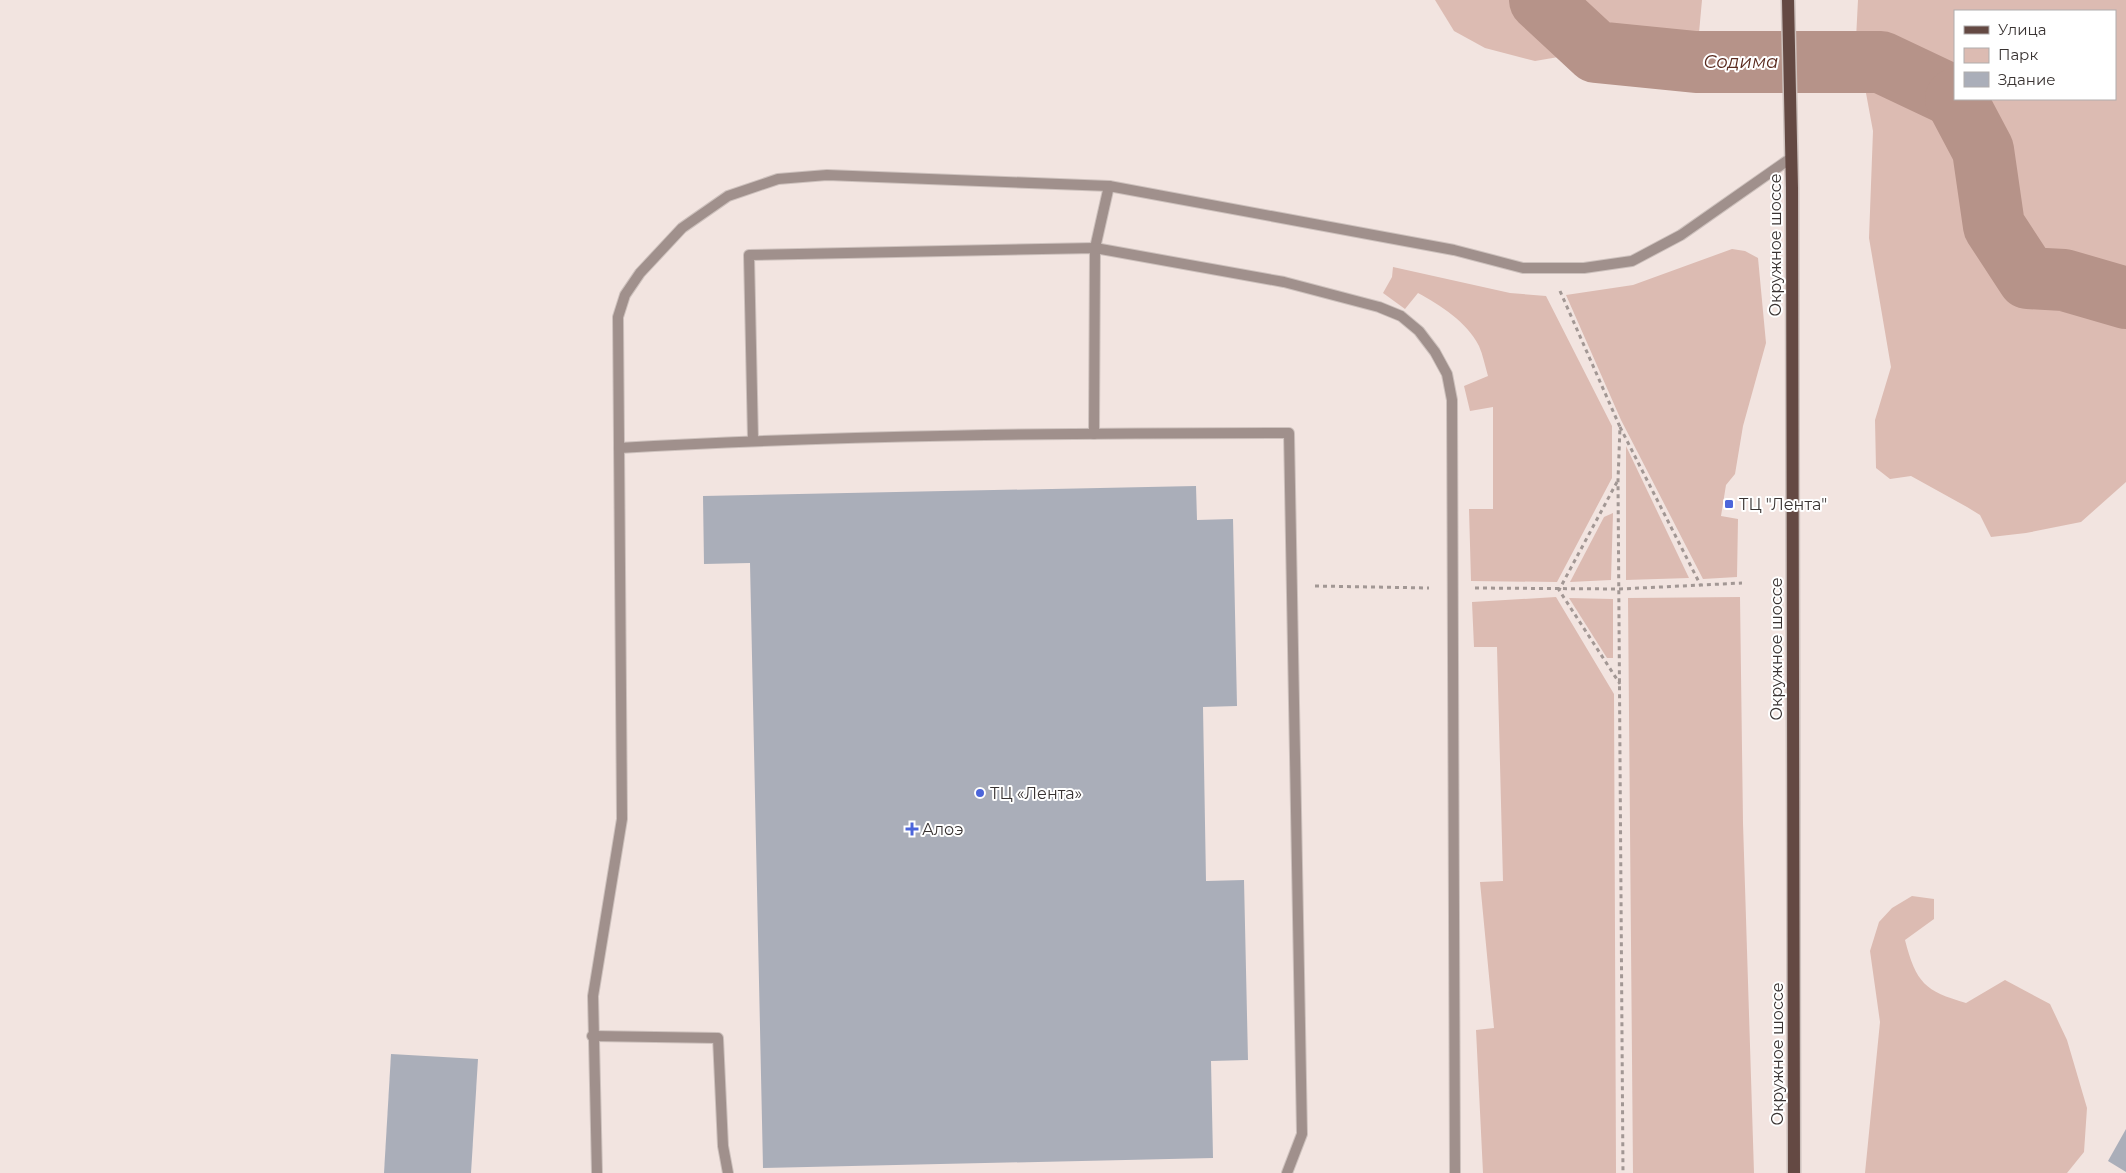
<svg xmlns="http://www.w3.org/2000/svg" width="2126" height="1173" font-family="Montserrat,sans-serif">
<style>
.green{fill:#dcbbb2;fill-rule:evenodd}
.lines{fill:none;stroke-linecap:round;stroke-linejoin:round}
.river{stroke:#b69389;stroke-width:62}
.building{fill:#aaaeb9}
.lane-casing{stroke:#cdc1bd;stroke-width:12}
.primary-casing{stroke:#cdc1bd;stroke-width:15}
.path{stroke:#a29794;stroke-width:3;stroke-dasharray:4 4;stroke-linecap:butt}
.lane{stroke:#a0908c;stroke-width:10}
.primary{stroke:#644943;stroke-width:12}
.poi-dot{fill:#4c65da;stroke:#fff;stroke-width:2}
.labels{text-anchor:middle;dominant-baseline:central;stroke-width:4;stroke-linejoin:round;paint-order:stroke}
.street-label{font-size:16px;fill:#393332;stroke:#fff}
.poi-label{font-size:16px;fill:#393332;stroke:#fff;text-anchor:start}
.water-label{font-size:18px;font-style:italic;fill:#5b2b1f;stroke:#fff}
</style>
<rect width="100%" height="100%" fill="#f2e4e0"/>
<g class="green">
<polygon points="1435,0 1702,0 1699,33 1535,61 1485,48 1454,31"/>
<path d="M1858,0H2126V482L2081,522L2026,533L1991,537L1980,515L1967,507L1911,476L1890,479L1876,468L1875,420L1891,367L1869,238L1873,131L1856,39ZM1955,11H2115V99H1955Z"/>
<polygon points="1732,249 1745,251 1758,258 1766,343 1743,426 1735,474 1726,485 1721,516 1738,519 1737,577 1703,579 1621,420 1566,295 1633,285"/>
<path d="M1393,267L1510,293L1546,296L1612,426V478L1557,582L1471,581L1469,509H1493V407L1470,411L1464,386L1488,376C1485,366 1483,355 1479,346C1467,322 1440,305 1418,293L1405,309L1383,293L1392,277Z"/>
<polygon points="1626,446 1689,578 1626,580"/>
<polygon points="1613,513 1611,580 1570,582 1604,517"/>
<polygon points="1556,597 1614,694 1616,1173 1483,1173 1476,1030 1494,1028 1480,882 1503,881 1497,647 1474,647 1472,602"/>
<polygon points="1740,597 1743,823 1754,1173 1633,1173 1628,598"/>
<polygon points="1569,598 1613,599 1613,658 1607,658"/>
<path d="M1912,896L1934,899V919L1905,940C1916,983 1925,991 1966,1003L2005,980L2050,1004L2067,1040L2087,1108L2084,1152L2067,1173H1865L1880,1022L1870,951L1879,922L1892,908Z"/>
</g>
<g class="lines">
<g class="river">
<polyline points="1540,0 1596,52 1696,62 1881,62 1955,97"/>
<polyline points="1956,99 1983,150 1994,226 2028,278 2064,280 2126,298"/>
</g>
</g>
<g class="building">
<polygon points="1196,486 1197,520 1233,519 1237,706 1203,707 1206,881 1244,880 1248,1060 1211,1061 1213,1158 763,1168 750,563 704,564 703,496"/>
<polygon points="391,1054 478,1059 471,1173 384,1173"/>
<polygon points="2126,1129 2126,1172 2108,1161"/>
</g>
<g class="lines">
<g class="lane-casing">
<g id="lane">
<polyline points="1094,434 1095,248 1109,186"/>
<polyline points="753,440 749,255 1095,248 1284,282 1379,307 1401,316 1419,331 1435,352 1447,374 1452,400 1455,1173"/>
<path d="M619,448C842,435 1065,433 1289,433L1302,1134L1287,1173"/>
<polyline points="592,1036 718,1038 723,1146 728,1173"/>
<polyline points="597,1173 593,996 622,819 618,317 625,295 640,273 682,228 728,196 778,179 827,175 1109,186 1454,250 1523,268 1584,268 1632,261 1681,235 1791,158"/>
</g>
</g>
<g class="primary-casing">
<polyline id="primary" points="1788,0 1792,188 1794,1173"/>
</g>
<g class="path">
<polyline points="1560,291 1620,427 1618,480 1623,1173"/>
<polyline points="1620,427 1701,586"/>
<polyline points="1617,482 1559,590 1620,684"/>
<polyline points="1315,586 1429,588"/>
<polyline points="1475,588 1620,589 1742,583"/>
</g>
<use href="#lane" class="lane"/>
<use href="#primary" class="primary"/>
</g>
<g class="poi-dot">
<rect x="1724" y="499" width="10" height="10" rx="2.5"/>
<circle cx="980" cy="793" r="5"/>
<path d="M909.5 821.5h5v5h5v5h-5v5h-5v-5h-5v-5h5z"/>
</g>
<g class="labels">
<g class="street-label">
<text transform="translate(1775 245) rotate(-90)">Окружное шоссе</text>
<text transform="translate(1776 649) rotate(-90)">Окружное шоссе</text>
<text transform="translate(1777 1054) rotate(-90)">Окружное шоссе</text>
</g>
<g class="poi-label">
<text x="1739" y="504">ТЦ "Лента"</text>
<text x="990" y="793">ТЦ «Лента»</text>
<text x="922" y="829">Алоэ</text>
</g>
<g class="water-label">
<text x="1741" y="62">Содима</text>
</g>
</g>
<rect x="1954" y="10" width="162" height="90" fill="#ffffff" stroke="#b0adad"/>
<rect x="1964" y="26" width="25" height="8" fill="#644943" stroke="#b0adad"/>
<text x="1998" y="35" font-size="15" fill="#393332">Улица</text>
<rect x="1964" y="48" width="25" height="15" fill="#dcbbb2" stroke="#b0adad"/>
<text x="1998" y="60" font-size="15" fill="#393332">Парк</text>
<rect x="1964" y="72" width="25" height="15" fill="#aaaeb9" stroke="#b0adad"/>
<text x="1998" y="85" font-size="15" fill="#393332">Здание</text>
</svg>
